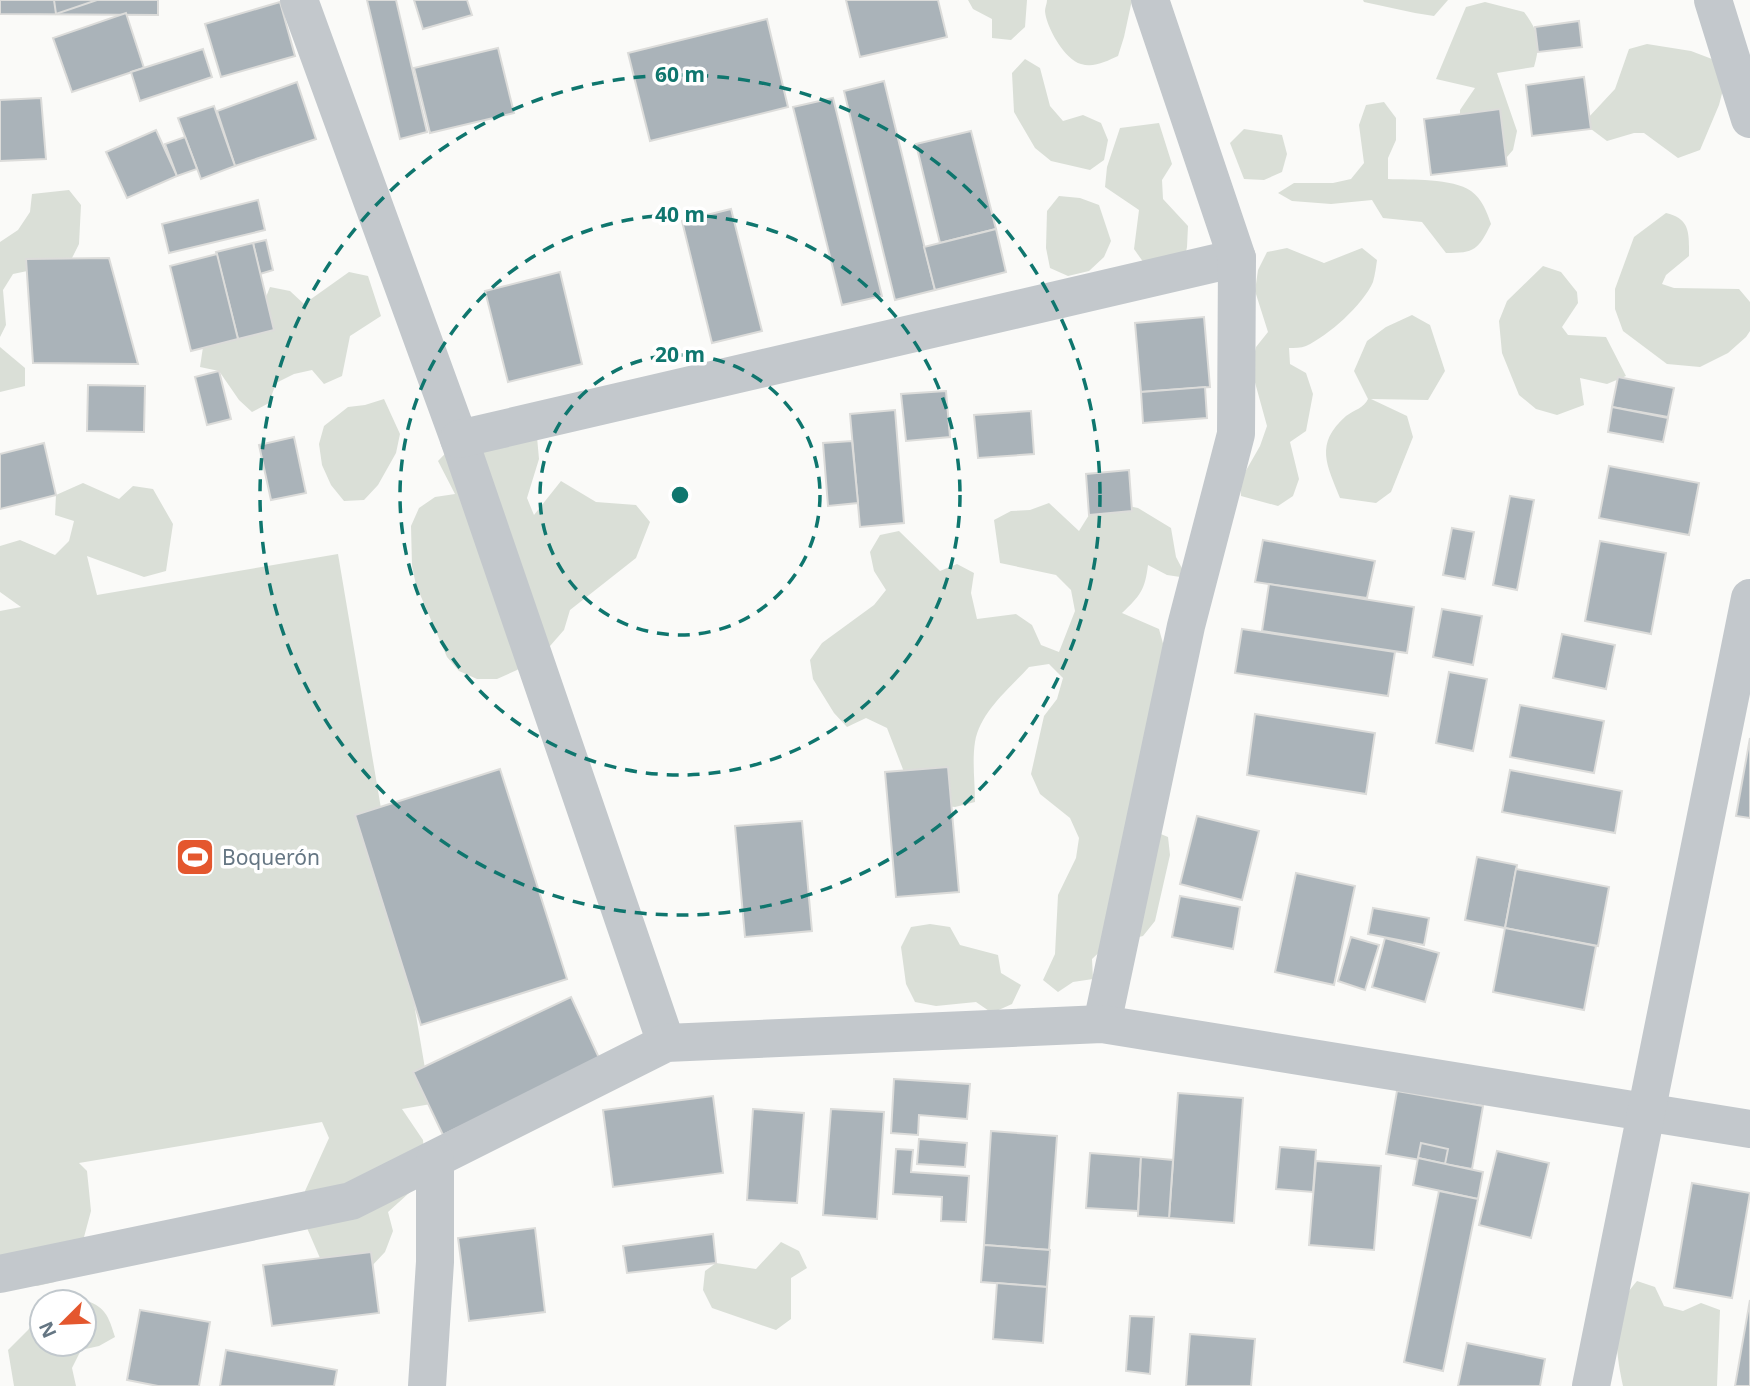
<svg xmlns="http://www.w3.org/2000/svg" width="1750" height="1386" font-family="'Noto Sans',sans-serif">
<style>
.green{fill:#dadfd7}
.building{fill:#aab3b9;stroke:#dcdcda;stroke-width:2}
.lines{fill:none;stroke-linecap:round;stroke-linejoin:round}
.minor{stroke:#c3c8cc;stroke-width:38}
.ring{fill:none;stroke:#0f766e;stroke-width:3.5;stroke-dasharray:12 9}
.labels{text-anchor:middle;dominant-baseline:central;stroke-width:7;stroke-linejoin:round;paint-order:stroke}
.poi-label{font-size:21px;fill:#657683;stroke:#fff;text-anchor:start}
.centre{fill:#0f766e;stroke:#fff;stroke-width:3.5}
.ring-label{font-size:21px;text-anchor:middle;font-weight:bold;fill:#0f766e;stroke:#fff;stroke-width:7;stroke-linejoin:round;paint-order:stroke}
</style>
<rect width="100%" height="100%" fill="#fafaf8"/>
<g class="green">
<polygon points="968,0 1027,0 1025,27 1011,40 992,38 992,19 973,9"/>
<path d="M1047,0H1132L1124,37L1118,56C1107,61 1094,68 1081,64C1065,60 1046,27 1045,11C1045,7 1047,4 1047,0Z"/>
<polygon points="1363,0 1448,0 1434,16 1415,13 1364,2"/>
<path d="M1485,2L1524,12C1539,32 1541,42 1534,67L1497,73L1517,131L1513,150L1500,165L1460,133V110L1475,88L1436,79L1466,7Z"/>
<polygon points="1647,44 1691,51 1712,59 1724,86 1719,105 1700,150 1678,158 1644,133 1634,133 1607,141 1591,129 1588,118 1615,89 1629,49"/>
<polygon points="1025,59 1040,68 1050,106 1063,121 1083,115 1101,123 1108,140 1104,160 1090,170 1051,161 1035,148 1014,112 1012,73"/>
<path d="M1384,102L1396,118V140L1388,158V179C1410,180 1453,178 1471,191C1482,199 1487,212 1491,224C1478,250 1475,253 1446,253L1422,222L1383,218L1372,200L1331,204L1292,201L1278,193L1294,183H1333L1351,179L1364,163L1359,125L1366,105Z"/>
<polygon points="1159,123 1172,164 1162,180 1163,199 1188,226 1187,247 1183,267 1146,266 1134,249 1139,210 1105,187 1107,167 1120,128"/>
<polygon points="1244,129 1282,135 1287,154 1282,172 1264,180 1244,179 1230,143"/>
<polygon points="69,190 81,205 79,244 70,262 13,274 3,290 6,325 0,337 0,242 18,230 30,212 32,194"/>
<polygon points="1059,196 1080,198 1099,205 1111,241 1104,257 1089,271 1068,276 1050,268 1046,248 1047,211"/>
<path d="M1666,213C1691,219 1689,234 1689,256L1666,275L1662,284L1674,288L1739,289L1750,302V331L1746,337L1728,353L1700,367L1667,364L1623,331L1615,309V289L1634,237Z"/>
<path d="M1287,248L1324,263L1362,248L1377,260C1376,267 1375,275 1373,282C1363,305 1328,336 1306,346C1301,348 1294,348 1289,348L1290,364L1306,373L1313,394L1306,431L1290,442L1299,479L1293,496L1278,506L1241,496L1240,481L1260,446L1267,426L1251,368L1256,347L1268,332L1255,291L1258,270L1267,252Z"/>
<polygon points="1543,266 1561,272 1577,292 1578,303 1562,327 1568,335 1606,337 1626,376 1607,384 1580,378 1584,405 1557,415 1536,409 1519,395 1502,353 1499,321 1507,301"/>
<polygon points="349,272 368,276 381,316 350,336 342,376 324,384 312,370 294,374 276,383 269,403 252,412 239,400 219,371 200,367 203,347 256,322 270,287 290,291 304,304"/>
<path d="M1412,315L1430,325L1445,371L1428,400L1371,399L1407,416L1413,437L1391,492L1376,503L1340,498C1327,465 1314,444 1346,416C1354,410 1364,408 1368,399L1354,371L1367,341L1386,327Z"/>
<polygon points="0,347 25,368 25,386 0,392"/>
<polygon points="384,399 400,434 396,453 378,485 364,500 344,501 331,485 322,465 319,444 324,426 348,407 365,405"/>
<polygon points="473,425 537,437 539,459 527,498 534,515 561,481 596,502 636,505 650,522 636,558 570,610 564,630 550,646 517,670 497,679 477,679 459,671 447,657 416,585 412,566 411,526 419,508 435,497 455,494 438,461"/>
<polygon points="83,483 119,499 133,486 153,489 173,524 166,571 144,577 87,556 97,595 338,554 431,1104 402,1109 423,1140 425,1162 419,1184 388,1212 393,1231 385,1252 369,1269 323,1265 307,1228 305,1191 329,1138 322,1122 79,1163 87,1171 91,1211 80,1252 55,1282 37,1286 17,1281 0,1274 0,611 21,607 0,592 0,546 20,540 55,555 69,541 74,521 55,515 56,495"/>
<path d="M1049,503L1079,531L1089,515L1119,504L1138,508L1171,528L1176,557L1187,578L1167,575L1148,565C1145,590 1140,596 1122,613L1159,629L1169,665L1151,830L1168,837L1170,855L1155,921L1143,936L1107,945L1092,959L1093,979L1073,982L1058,992L1043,980L1055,954L1058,895L1076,858L1079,838L1070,818L1040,794L1031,774L1044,716L1057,699L1063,678L1049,664L1029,667C1010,688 980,712 975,742C972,761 975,783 975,802L955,807L916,803L887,728L866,718L847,727L834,713L813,679L810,660L822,643L874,605L886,590L874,571L870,552L880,535L899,531L940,571L957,564L974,573L971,593L977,619L1016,614L1032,625L1041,645L1059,652L1075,611L1071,590L1056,575L1000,563L994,520L1011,511L1030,510Z"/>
<polygon points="930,924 950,927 960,945 998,955 1001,973 1021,985 1012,1004 992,1013 976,1002 936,1006 915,1002 906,984 901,947 911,927"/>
<polygon points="781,1242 799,1251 807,1268 791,1278 791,1319 776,1330 712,1308 703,1290 705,1271 716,1263 756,1269"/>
<path d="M1637,1281L1655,1287L1664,1306L1683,1311L1701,1303L1720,1310L1717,1386H1623C1617,1358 1612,1326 1624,1299C1627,1293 1632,1287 1637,1281Z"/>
<path d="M77,1297C103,1306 107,1310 115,1337L99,1346L81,1350L72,1368L76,1386H14L8,1350L28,1330L40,1313L42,1312V1344H84V1302H65Z"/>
</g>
<g class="building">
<polygon points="0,0 158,0 158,15 0,14"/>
<polygon points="54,0 97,0 56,14"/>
<polygon points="367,0 396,0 427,132 400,139"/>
<polygon points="414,0 467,0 472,15 423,29"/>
<polygon points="846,0 938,0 947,37 860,57"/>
<polygon points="280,2 295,56 221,77 205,24"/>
<polygon points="126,13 144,68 72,92 53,38"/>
<polygon points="767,19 788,107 650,141 628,53"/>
<polygon points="1579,21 1582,47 1538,52 1535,27"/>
<polygon points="498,48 514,113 430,133 414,68"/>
<polygon points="203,49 212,77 140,101 131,72"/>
<polygon points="1584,77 1591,129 1532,136 1526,85"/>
<polygon points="884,81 935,290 895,300 844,91"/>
<polygon points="297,82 316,139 235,166 217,111"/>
<polygon points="41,98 46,159 0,161 0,100"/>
<polygon points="833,98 882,296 842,305 793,107"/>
<polygon points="214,106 235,166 201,179 178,118"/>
<polygon points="1500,109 1507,166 1431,175 1424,119"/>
<polygon points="156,130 177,176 127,198 106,152"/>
<polygon points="971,131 996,229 940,243 916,144"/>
<polygon points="185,137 197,169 177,176 165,144"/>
<polygon points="258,200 265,230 169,253 162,224"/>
<polygon points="731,209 762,331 712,343 682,221"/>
<polygon points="996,229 1006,272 935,290 924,247"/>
<polygon points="266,240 273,270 260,274 253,243"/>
<polygon points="253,243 274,330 238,339 216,252"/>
<polygon points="217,254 238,339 191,351 170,266"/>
<polygon points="109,258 138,364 33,363 26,259"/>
<polygon points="560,272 582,364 508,382 485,291"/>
<polygon points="1204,317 1210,387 1141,392 1135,323"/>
<polygon points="219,371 231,419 207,425 195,377"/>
<polygon points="1618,377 1674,388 1668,417 1612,407"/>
<polygon points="88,385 145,386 144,432 87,431"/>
<polygon points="1205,387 1207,418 1143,423 1141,392"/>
<polygon points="946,391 950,437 906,441 901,394"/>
<polygon points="1612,407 1668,418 1663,442 1608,432"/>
<polygon points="895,410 904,523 860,527 850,414"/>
<polygon points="1031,411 1034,454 978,458 974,415"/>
<polygon points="294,437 306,493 271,500 259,445"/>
<polygon points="852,441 858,503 828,506 823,443"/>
<polygon points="44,443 56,495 0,509 0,454"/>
<polygon points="1609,466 1699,483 1689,535 1599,518"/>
<polygon points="1129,470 1132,511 1089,515 1086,474"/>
<polygon points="1510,496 1534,500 1517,590 1493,585"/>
<polygon points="1452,528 1474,532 1465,579 1443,575"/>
<polygon points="1263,540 1375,561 1367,598 1255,582"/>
<polygon points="1600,541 1666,553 1651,634 1585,621"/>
<polygon points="1269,584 1414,607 1407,653 1262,631"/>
<polygon points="1442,609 1482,616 1473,665 1433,657"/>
<polygon points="1242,629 1395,652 1388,696 1235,673"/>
<polygon points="1562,634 1615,645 1606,689 1553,678"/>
<polygon points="1449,672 1487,679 1473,751 1436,743"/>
<polygon points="1520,705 1604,721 1594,773 1510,757"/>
<polygon points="1255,714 1375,733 1366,794 1247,775"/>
<polygon points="1750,738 1750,818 1736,816"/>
<polygon points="948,767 959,892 896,897 885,772"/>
<polygon points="500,769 567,979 421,1025 355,815"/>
<polygon points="1510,770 1622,791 1615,833 1502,812"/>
<polygon points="1197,816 1259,831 1242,900 1180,884"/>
<polygon points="802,821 812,931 745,937 735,826"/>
<polygon points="1477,857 1517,865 1505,928 1465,920"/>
<polygon points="1516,869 1609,887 1598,946 1505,928"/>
<polygon points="1296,873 1355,886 1334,985 1275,972"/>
<polygon points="1180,896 1240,907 1233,949 1172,937"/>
<polygon points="1373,908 1429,918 1424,945 1368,934"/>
<polygon points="1505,928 1596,946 1584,1010 1493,992"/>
<polygon points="1351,937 1379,945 1365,990 1338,981"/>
<polygon points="1385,938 1439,953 1425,1002 1372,987"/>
<polygon points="571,997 600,1060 443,1135 413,1072"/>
<polygon points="894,1079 970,1084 967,1119 919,1115 918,1135 891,1133"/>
<polygon points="1397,1091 1483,1106 1472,1169 1386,1154"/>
<polygon points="1178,1093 1243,1098 1234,1223 1169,1218"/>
<polygon points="713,1096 723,1173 613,1187 603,1110"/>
<polygon points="753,1109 804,1113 797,1203 747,1200"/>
<polygon points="831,1109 884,1112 877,1219 823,1215"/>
<polygon points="991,1131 1057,1136 1049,1250 984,1245"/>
<polygon points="919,1139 967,1143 965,1167 917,1164"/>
<polygon points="1421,1143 1448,1149 1445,1164 1418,1158"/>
<polygon points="1280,1147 1316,1150 1313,1192 1276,1189"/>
<polygon points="896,1149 913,1150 911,1172 969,1176 966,1222 941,1221 942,1197 893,1194"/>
<polygon points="1497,1151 1549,1163 1531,1238 1479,1225"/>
<polygon points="1090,1153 1141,1157 1138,1211 1086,1208"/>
<polygon points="1141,1157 1173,1160 1169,1218 1138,1216"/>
<polygon points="1418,1158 1483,1172 1478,1199 1413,1185"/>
<polygon points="1316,1161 1381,1166 1374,1250 1309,1245"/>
<polygon points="1692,1183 1750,1193 1732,1298 1674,1288"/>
<polygon points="1439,1191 1478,1199 1443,1371 1404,1362"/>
<polygon points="535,1228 545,1312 469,1321 458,1238"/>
<polygon points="713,1234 716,1263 627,1273 623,1246"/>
<polygon points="984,1245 1050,1250 1047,1287 981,1282"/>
<polygon points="371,1252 379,1313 272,1326 263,1265"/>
<polygon points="997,1283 1047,1287 1043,1343 993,1339"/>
<polygon points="1750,1300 1750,1386 1735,1386"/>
<polygon points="140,1310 210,1322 199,1386 158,1386 127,1380"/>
<polygon points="1130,1316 1154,1317 1150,1374 1126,1371"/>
<polygon points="1190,1334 1255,1339 1251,1386 1186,1386"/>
<polygon points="1467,1343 1545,1359 1540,1386 1458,1386"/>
<polygon points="226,1350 337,1370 334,1386 220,1386"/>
</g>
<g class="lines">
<g class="minor">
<polyline points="299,0 459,439 666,1043"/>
<polyline points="1713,0 1750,119"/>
<polyline points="459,439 1237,258"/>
<polyline points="1102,1024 1186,626 1236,434 1237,258 1150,0"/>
<polyline points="0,1274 351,1201 666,1043 1102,1024 1750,1129"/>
<polyline points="427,1386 435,1262 435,1160"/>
<polyline points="1591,1386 1750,598"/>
</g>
</g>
<g class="ring">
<circle cx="680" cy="495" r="140"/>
<circle cx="680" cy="495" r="280"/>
<circle cx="680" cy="495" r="420"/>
</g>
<defs>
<g id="stadium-square" transform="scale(2.0125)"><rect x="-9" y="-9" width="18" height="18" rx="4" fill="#e4572e" stroke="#fff"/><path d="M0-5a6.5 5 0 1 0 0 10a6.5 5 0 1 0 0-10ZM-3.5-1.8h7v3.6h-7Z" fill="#fff"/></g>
</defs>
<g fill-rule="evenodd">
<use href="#stadium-square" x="195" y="857"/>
</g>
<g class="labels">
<g class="poi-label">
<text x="222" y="857">Boquerón</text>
</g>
</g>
<circle cx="680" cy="495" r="10" class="centre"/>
<g class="ring-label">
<text x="680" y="82">60 m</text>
<text x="680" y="222">40 m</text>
<text x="680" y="362">20 m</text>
</g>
<g transform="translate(63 1323) rotate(246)"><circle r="33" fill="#ffffff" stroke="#c1c8cd" stroke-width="2"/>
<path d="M0-5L12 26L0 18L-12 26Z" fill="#e4572e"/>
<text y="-10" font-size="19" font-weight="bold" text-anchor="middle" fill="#657683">N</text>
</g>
</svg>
